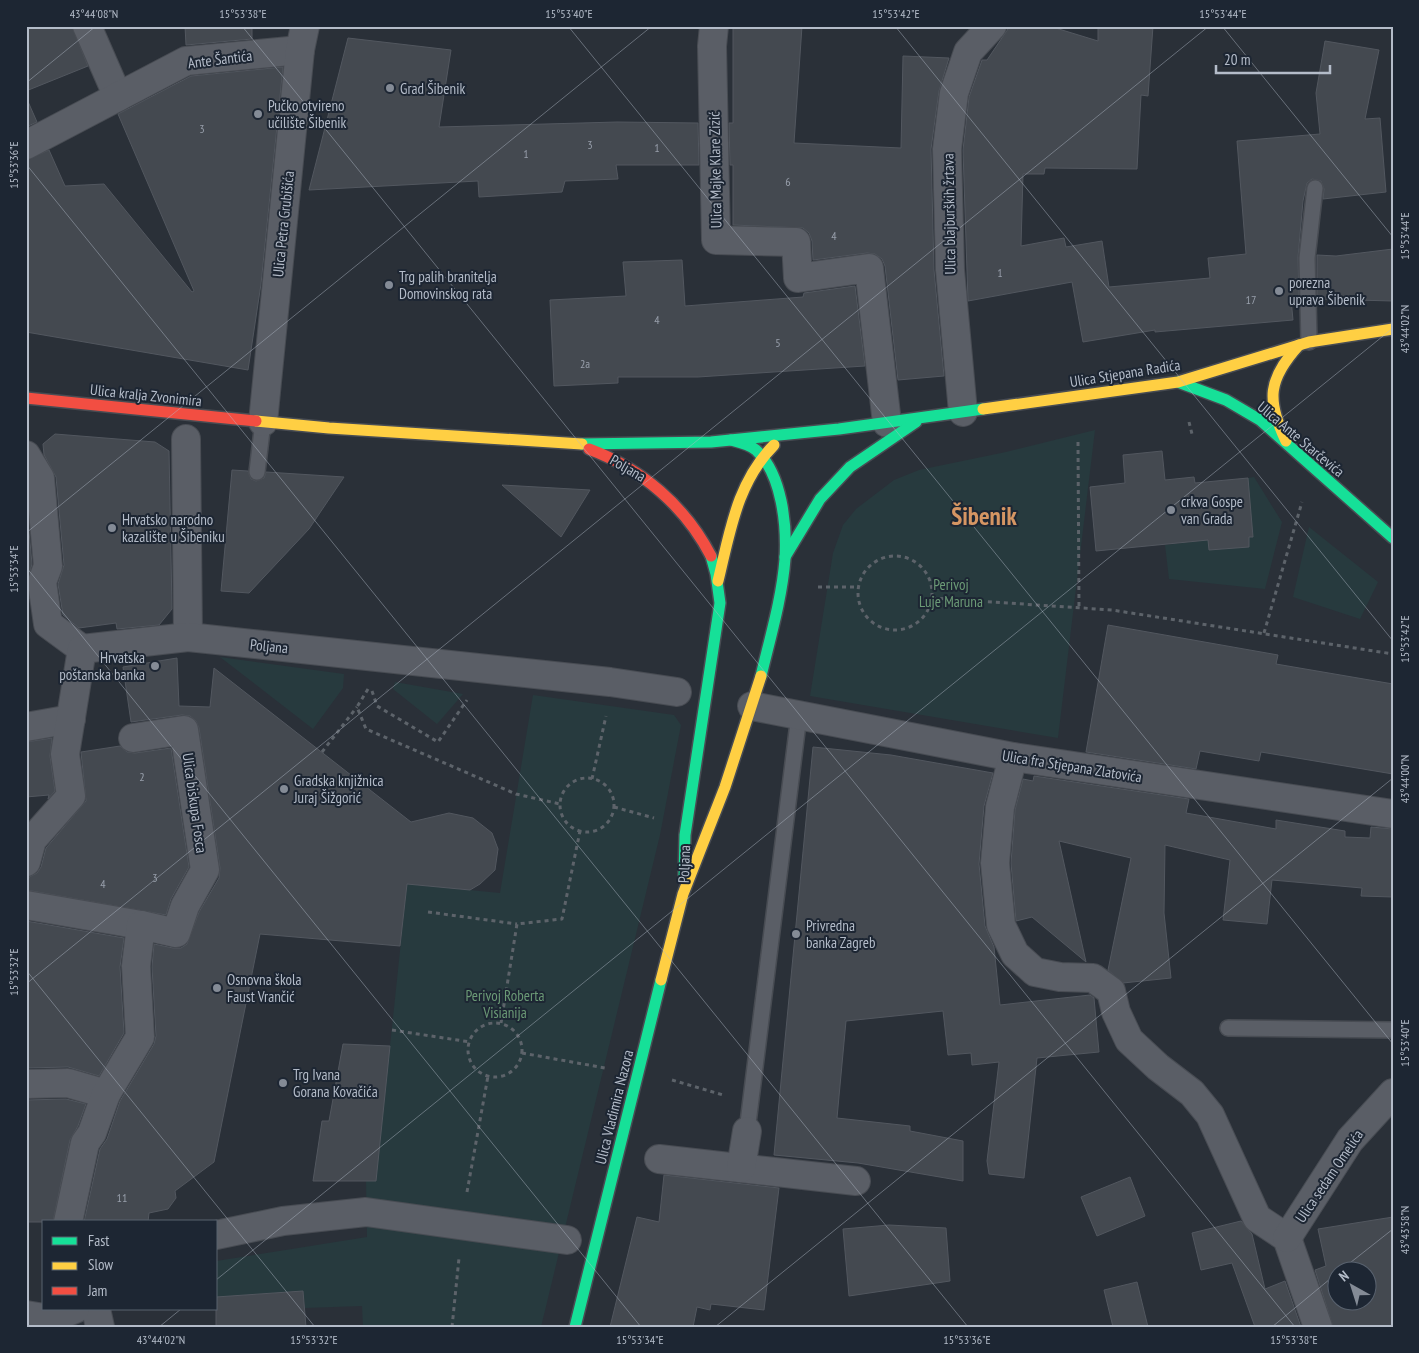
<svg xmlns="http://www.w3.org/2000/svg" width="1419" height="1353" font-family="'PT Sans Narrow',sans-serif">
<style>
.green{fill:#273a3e}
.building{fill:#444950;stroke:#52575f;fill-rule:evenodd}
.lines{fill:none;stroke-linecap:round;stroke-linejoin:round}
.lane-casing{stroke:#484c53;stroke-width:18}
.street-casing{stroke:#484c53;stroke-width:30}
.fast-casing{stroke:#484c53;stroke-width:14}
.slow-casing{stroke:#484c53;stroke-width:14}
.jam-casing{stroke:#484c53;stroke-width:14}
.path{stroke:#5d636a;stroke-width:3;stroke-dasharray:4 4;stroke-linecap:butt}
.lane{stroke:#5a5e66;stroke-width:15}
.street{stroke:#5a5e66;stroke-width:28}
.fast{stroke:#16e098;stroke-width:11}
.slow{stroke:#ffcf43;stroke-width:11}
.jam{stroke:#f24e42;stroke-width:11}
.ticks{fill:none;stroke:#b4bcc9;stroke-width:1;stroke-opacity:0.45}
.poi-dot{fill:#848b96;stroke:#1d2633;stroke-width:2}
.labels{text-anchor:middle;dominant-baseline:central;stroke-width:4;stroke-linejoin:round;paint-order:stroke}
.number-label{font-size:12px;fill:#989fab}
.street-label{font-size:15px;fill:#b4bcc9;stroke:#1d2633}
.poi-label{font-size:15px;fill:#b4bcc9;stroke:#1d2633;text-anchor:start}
.park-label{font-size:15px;fill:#6b9a76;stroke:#1d2633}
.town-label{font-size:25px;font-weight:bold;fill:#d59563;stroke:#1d2633}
.neatline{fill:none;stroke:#b4bcc9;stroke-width:2}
.ticks-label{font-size:12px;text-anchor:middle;fill:#b4bcc9}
</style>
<rect width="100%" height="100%" fill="#2a3038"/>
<g class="green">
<polygon points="1095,430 1058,738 810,696 833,553 843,525 856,509 894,480 919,470 1006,452"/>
<polygon points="1254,477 1282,522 1265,589 1169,579 1165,545 1200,541 1207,532 1209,550 1249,547 1248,478"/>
<polygon points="1309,527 1378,582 1360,619 1293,597"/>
<polygon points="220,657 344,674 343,688 313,729"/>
<polygon points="395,682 463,694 437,724 393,689"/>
<polygon points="533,695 674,715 681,725 660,835 541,1327 363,1327 362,1306 305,1308 303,1291 216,1297 216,1261 367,1237 366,1181 376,1180 407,884 500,893"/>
</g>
<g class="building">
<polygon points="26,26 72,26 88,66 26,91"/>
<polygon points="185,26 252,26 252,39 186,45"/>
<polygon points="733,26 802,26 794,143 901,148 903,56 949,58 939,91 931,149 934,270 944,376 898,380 885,266 882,259 875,254 867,253 813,260 812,241 809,233 803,228 733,225 733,165 730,165 729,123 733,123"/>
<polygon points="1010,26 1049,26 1098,41 1098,26 1153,26 1148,96 1141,95 1137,169 1045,168 1044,174 1023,174 1021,246 1064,238 1066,247 1102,241 1109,287 1210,278 1208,258 1246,254 1237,141 1320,134 1316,93 1325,41 1379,50 1365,119 1380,118 1386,192 1323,199 1324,189 1321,181 1312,179 1307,183 1303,201 1298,257 1299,299 1291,299 1293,320 1155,332 1155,330 1083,342 1072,282 968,301 963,150 969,97 982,60 987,60"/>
<polygon points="348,38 451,50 439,127 617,122 698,123 699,165 616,165 618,179 565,181 562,192 479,197 478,181 309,190"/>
<polygon points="283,67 261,284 248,370 26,332 26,160 49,150 65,186 104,184 192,292 194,291 118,114 191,76"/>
<polygon points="26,97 37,122 26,127"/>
<polygon points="1393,249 1393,301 1317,299 1317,255 1336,256"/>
<polygon points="682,260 685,306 803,297 804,293 855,286 865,366 698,377 618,377 618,383 554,386 550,300 626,296 623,262"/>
<polygon points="55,434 155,442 169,451 172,609 159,625 117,629 116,623 79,628 63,615 58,584 64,565 56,477 44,455 43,444"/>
<polygon points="1162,451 1165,480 1194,477 1195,483 1248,478 1253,537 1249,537 1249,547 1209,550 1208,540 1096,551 1090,487 1125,483 1123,455"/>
<polygon points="232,470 248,471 251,479 256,481 264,478 266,472 344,477 309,529 249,593 221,591"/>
<polygon points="502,485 590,490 561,537"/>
<polygon points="26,499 32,564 27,584 29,599 26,597"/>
<polygon points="1108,625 1278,655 1276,664 1393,684 1393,774 1261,752 1259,761 1200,751 1196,769 1086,752"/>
<polygon points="177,658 179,706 210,707 214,668 411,822 449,813 473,818 492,833 498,849 495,870 480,884 470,890 407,884 400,946 260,934 214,1162 175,1191 176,1198 168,1209 149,1213 148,1222 84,1222 100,1149 107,1139 120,1101 154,1044 156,1036 152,967 154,944 173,948 181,948 187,944 199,912 219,878 220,868 199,728 196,721 190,716 182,715 131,722 123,667"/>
<polygon points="52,738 50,756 55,791 48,799 49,795 26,797 26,742"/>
<polygon points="120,746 127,752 135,753 171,748 189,867 171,899 166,915 26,890 29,877 37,873 41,867 46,848 86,801 81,752"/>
<polygon points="813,747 891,755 993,773 984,806 979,864 985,926 994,947 1000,1005 1090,995 1094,998 1099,1052 1037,1058 1024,1178 989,1174 987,1161 999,1062 972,1065 971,1053 948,1055 943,1011 846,1021 837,1118 910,1126 910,1131 963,1141 963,1181 858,1163 774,1155"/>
<polygon points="1034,776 1189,799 1186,813 1276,829 1276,820 1345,831 1345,837 1370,838 1371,827 1393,829 1393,897 1361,896 1362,888 1272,880 1267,924 1223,920 1230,860 1165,845 1164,913 1171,978 1123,983 1108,970 1131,858 1059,841 1086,962 1032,917 1016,921 1011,863 1015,810 1023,779 1033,781"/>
<polygon points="26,921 124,938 120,967 124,1033 99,1076 68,1067 26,1068"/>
<polygon points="343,1044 390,1046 376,1181 313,1181 322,1121 329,1121"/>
<polygon points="66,1099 86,1104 78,1126 70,1140 53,1222 26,1222 26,1100"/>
<polygon points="664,1175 779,1188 764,1310 711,1304 710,1310 697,1307 693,1327 610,1327 637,1217 659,1222"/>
<polygon points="1130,1177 1145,1216 1097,1236 1081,1197"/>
<path d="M1393,1217V1327H1333L1315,1270L1326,1266L1318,1229ZM1336,1270H1366V1300H1336Z"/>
<polygon points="1241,1221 1252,1234 1265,1289 1285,1281 1301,1327 1255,1327 1232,1263 1201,1270 1192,1233"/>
<polygon points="889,1225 946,1228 950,1281 849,1296 843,1229"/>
<polygon points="1137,1282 1148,1327 1113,1327 1104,1290"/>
<polygon points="303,1291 306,1327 216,1327 216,1297"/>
</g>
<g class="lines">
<g class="lane-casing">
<g id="lane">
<polyline points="1309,342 1307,258 1315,188"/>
<polyline points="257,472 263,422"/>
<polyline points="1228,1028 1393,1030"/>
<polyline points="747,1131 799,715"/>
</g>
</g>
<g class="street-casing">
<g id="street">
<polyline points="87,26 118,97"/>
<polyline points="714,26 712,46 716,240 796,242 798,278 869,268 887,423"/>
<polyline points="26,145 186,61 300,50"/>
<polyline points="963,412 950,270 947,149 954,93 968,52 992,26"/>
<polyline points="263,422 300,50 305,26"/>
<polyline points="186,439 188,637"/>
<polyline points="26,455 40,478 48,566 42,582 48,624 82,649"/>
<polyline points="752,706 1013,757 1393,814"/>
<polyline points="26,727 71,719"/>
<polyline points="1013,757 1000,807 995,863 1001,925 1015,954 1035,972 1060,977 1093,978 1111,991 1116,1012 1129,1040 1158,1067 1192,1093 1210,1115 1257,1218 1287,1238 1318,1327"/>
<polyline points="26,862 32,840 71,796 65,754 82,649 188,637 610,682 677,692"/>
<polyline points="26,905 141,925"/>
<polyline points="26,1084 68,1083 106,1094"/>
<polyline points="659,1159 856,1181"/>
<polyline points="741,1168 747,1131"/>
<polyline points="68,1222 85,1143 92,1133 106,1094 140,1037 136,966 141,925 176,933 185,906 205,870 184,730 133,738"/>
<polyline points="216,1235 283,1221 366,1212 567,1240"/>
<polyline points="1287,1238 1350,1140 1393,1093"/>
<polyline points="96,1309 100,1327"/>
<polyline points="26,1315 50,1319 75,1309"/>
</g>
</g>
<g class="fast-casing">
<g id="fast">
<polyline points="1178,382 1226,400 1260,420 1393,538"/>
<path d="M731,440C739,442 749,444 756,450C782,474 787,525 785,559C782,598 770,638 761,676"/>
<polyline points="582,444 711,442 839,429 983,409"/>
<polyline points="785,557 820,499 850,467 916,422"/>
<polyline points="684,878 685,835 720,603 716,574 711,556"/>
<polyline points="575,1327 661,980"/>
</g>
</g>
<g class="slow-casing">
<g id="slow">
<polyline points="983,409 1178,382 1309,342 1393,329"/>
<polyline points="256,421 329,428 582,444"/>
<path d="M1286,441C1266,400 1268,379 1299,345"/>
<path d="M718,581C730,532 737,482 774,445"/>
<polyline points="661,980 683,894 725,787 761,676"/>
</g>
</g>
<g class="jam-casing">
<g id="jam">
<polyline points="26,398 256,421"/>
<path d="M589,449C642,469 685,506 711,556"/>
</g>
</g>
<g class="path">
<polyline points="1189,422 1192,434"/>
<polyline points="1078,442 1079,608"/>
<circle cx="895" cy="593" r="37"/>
<polyline points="818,587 858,587"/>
<polyline points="932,598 1112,610 1393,654"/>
<polyline points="1264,633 1302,502"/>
<polyline points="368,689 357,707 366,729 516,794 560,804"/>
<polyline points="372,691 377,706 438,742 467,700"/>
<polyline points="322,752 357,707"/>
<circle cx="587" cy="805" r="27"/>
<polyline points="592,779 606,716"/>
<polyline points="614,807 654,818"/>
<polyline points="428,912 517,924"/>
<polyline points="501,1023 517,924 562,919 580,831"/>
<circle cx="495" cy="1050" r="27"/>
<polyline points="392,1030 470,1042"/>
<polyline points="522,1053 605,1068"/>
<polyline points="672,1080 723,1095"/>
<polyline points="467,1192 488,1076"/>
<polyline points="452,1327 459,1258"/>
</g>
<use href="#lane" class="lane"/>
<use href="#street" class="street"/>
<use href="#fast" class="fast"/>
<use href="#slow" class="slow"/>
<use href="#jam" class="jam"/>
</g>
<path class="ticks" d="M242,26L1295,1327M568,26L1393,1044M895,26L1393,641M1222,26L1393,237M26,83L96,26M26,164L968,1327M26,533L652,26M26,567L641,1327M26,970L315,1327M26,984L1209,26M1341,1270L1393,1229M216,1280L1393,328M159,1327L181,1309M715,1327L1393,778M1272,1327L1336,1274"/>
<g class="poi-dot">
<circle cx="390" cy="88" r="5"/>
<circle cx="258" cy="114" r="5"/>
<circle cx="389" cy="285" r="5"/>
<circle cx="1279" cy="291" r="5"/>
<circle cx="1171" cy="510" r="5"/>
<circle cx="112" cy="528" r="5"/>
<circle cx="155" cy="666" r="5"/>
<circle cx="284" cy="789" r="5"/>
<circle cx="796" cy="934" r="5"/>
<circle cx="217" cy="988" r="5"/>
<circle cx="283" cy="1083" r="5"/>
</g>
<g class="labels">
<g class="number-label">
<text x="202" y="128">3</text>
<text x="590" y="144">3</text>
<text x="657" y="147">1</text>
<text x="526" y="153">1</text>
<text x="788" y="181">6</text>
<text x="834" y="235">4</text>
<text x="1000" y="272">1</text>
<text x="1251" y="299">17</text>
<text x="657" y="319">4</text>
<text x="778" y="342">5</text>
<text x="585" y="363">2a</text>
<text x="142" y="776">2</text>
<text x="155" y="877">3</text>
<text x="103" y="883">4</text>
<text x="122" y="1197">11</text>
</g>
<g class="street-label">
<text transform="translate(220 59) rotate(-7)">Ante Šantića</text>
<text transform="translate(715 170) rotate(-91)">Ulica Majke Klare Zizić</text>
<text transform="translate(949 214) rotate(-91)">Ulica blajburških žrtava</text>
<text transform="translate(283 224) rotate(-84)">Ulica Petra Grubišića</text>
<text transform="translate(1125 373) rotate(-9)">Ulica Stjepana Radića</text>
<text transform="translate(146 395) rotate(6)">Ulica kralja Zvonimira</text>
<text transform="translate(1301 439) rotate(40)">Ulica Ante Starčevića</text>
<text transform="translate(628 468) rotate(30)">Poljana</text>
<text transform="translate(269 646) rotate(6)">Poljana</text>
<text transform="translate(1072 766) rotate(9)">Ulica fra Stjepana Zlatovića</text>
<text transform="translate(195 803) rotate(82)">Ulica biskupa Fosca</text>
<text transform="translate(684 864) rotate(-88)">Poljana</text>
<text transform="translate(614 1107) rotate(-76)">Ulica Vladimira Nazora</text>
<text transform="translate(1329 1176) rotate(-56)">Ulica sedam Omelića</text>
</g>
<g class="poi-label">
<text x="400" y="88">Grad Šibenik</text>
<text x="268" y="105">Pučko otvireno<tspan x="268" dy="17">učilište Šibenik</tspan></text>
<text x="399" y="276">Trg palih branitelja<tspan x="399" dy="17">Domovinskog rata</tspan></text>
<text x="1289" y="282">porezna<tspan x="1289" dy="17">uprava Šibenik</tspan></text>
<text x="1181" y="501">crkva Gospe<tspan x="1181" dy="17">van Grada</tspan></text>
<text x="122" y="519">Hrvatsko narodno<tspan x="122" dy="17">kazalište u Šibeniku</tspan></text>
<text x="145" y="657" text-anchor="end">Hrvatska<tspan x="145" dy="17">poštanska banka</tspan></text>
<text x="294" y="780">Gradska knjižnica<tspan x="294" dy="17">Juraj Šižgorić</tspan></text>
<text x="806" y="925">Privredna<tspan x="806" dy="17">banka Zagreb</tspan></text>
<text x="227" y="979">Osnovna škola<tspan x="227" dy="17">Faust Vrančić</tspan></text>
<text x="293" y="1074">Trg Ivana<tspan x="293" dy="17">Gorana Kovačića</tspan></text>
</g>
<g class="park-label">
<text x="951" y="584">Perivoj<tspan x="951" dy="17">Luje Maruna</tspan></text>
<text x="505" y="995">Perivoj Roberta<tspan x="505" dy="17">Visianija</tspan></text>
</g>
<g class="town-label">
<text x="984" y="516">Šibenik</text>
</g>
</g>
<rect width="1419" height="1353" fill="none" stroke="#1d2633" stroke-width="55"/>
<rect x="42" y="1220" width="175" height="90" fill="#1d2633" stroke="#59626f"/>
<rect x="52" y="1237" width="25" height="8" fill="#16e098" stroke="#59626f"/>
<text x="88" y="1246" font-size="15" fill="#b4bcc9">Fast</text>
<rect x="52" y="1262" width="25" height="8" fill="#ffcf43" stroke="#59626f"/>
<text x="88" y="1270" font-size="15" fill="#b4bcc9">Slow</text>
<rect x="52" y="1287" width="25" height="8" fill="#f24e42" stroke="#59626f"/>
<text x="88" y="1296" font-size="15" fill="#b4bcc9">Jam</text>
<g transform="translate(1352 1286) rotate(321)"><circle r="24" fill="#1d2633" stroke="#59626f"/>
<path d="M0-4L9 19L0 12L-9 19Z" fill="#848b96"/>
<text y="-8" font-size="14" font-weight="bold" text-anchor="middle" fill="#b4bcc9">N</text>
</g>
<path d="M1216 65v8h114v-8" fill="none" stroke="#b4bcc9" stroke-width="2.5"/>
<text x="1224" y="65" font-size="15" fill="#b4bcc9" stroke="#1d2633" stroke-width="4" paint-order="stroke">20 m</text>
<rect x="28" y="28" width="1364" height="1298" class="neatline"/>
<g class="ticks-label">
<text x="94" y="18">43°44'08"N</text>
<text x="243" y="18">15°53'38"E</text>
<text x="569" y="18">15°53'40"E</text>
<text x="896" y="18">15°53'42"E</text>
<text x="1223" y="18">15°53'44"E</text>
<text transform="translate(14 165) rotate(-90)" y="4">15°53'36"E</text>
<text transform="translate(1405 236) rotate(-90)" y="4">15°53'44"E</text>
<text transform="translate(1405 329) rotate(-90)" y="4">43°44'02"N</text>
<text transform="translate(14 569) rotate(-90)" y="4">15°53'34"E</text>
<text transform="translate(1405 639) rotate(-90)" y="4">15°53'42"E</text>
<text transform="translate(1405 779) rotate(-90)" y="4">43°44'00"N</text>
<text transform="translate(14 972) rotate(-90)" y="4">15°53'32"E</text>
<text transform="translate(1405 1043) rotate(-90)" y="4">15°53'40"E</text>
<text transform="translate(1405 1230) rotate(-90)" y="4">43°43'58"N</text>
<text x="161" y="1344">43°44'02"N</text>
<text x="314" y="1344">15°53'32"E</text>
<text x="640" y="1344">15°53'34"E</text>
<text x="967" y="1344">15°53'36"E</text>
<text x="1294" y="1344">15°53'38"E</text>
</g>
</svg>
